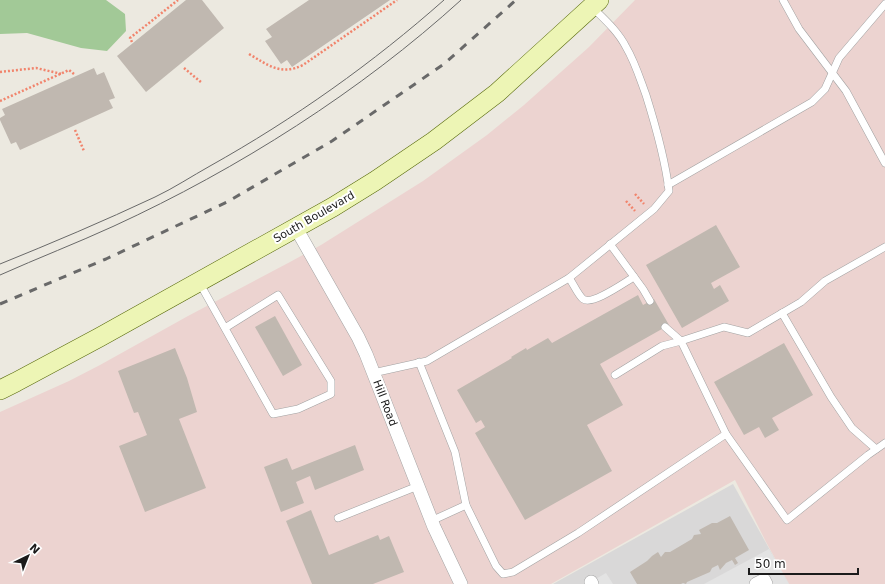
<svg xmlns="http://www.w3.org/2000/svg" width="885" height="584" font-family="'DejaVu Sans',sans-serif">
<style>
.residential{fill:#d9d8d8}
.commercial{fill:#ecd3d0}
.forest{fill:#a2c997}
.parking{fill:#e3e3e3}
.building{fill:#c0b8b0}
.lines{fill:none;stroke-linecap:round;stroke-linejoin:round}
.service-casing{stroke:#a2a2a2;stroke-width:8}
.minor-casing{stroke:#a2a2a2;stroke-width:14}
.secondary-casing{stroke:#57690a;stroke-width:20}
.path{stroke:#f1846c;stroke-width:2.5;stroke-dasharray:2 2;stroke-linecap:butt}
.service{stroke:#fff;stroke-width:7}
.minor{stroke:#fff;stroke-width:13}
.secondary{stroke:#edf5b5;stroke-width:19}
.tram{stroke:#696969;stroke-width:1}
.rail{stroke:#696969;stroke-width:3;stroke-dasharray:8 8;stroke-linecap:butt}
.labels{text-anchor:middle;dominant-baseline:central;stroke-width:4;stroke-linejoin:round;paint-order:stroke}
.street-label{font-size:11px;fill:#1b1b1b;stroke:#fff}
</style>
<rect width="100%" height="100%" fill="#ece9e0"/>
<polygon class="residential" points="733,484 789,584 553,584"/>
<polygon class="commercial" points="635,0 885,0 885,584 789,584 766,542 735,480 551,584 0,584 0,412 69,381 100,365 188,316 290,262 321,245 423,181 487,135 524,105 589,47"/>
<polygon class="forest" points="0,0 106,0 125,14 126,31 107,51 81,48 27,33 0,34"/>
<g class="parking">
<polygon points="769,549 789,584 704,584"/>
<polygon points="606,573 613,584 587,584"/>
</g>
<g class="building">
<polygon points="186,0 202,0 224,28 146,92 117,56"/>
<polygon points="309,0 390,0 292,67 287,60 281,64 265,41 272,37 266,29"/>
<polygon points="94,68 97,75 104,72 115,98 109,100 113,108 20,150 16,142 11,144 0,120 0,118 5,115 2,109"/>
<polygon points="716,225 740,267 711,283 714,289 720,285 729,301 682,328 646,265"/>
<polygon points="638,295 643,305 654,299 669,325 600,364 623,405 587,425 612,471 525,520 475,433 485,427 481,420 476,423 457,390 512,358 511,357 526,348 527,350 548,338 552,343"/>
<polygon points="275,316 302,365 283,376 255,327"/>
<polygon points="784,343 813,395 772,418 779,430 765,438 759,427 744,435 714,382"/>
<polygon points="175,348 187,378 197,412 179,419 206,488 145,512 119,446 147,435 138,412 134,413 118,371"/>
<polygon points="355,445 364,470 315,490 310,476 296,482 304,503 281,512 264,467 287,458 292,470"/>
<polygon points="311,510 329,555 378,535 380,540 389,536 404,572 373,584 312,584 286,521"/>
<polygon points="730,516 749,550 735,558 738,563 735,565 732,560 726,563 720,570 718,565 712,568 710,572 687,582 686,584 683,583 681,584 637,584 630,572 647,561 652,556 658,552 661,557 665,552 670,552 692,539 694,535 701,534 699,530 712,523 717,523"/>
</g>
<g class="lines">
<g class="service-casing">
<g id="service">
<polyline points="783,0 799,29 846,91 885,163"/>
<polyline points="668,185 812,102 825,89 839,58 885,4"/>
<polyline points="610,244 643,289 650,301"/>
<path d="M569,278C573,283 578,295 583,299C592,306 625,282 634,277"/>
<path d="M199,282C224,326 248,370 273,414L298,409L331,394V381L278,295L225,328"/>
<polyline points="782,313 831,397 852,428 876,449"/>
<polyline points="665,327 681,341"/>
<polyline points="419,362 455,452 466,505 431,521"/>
<path d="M373,373L427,361L569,278L654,209L669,191C665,158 656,127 646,95C640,79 635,62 626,47C618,31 604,19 592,7"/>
<polyline points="615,375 662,346 681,341"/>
<polyline points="726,434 681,341 724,327 748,333 801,302 825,281 885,247"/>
<polyline points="466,505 496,566 503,574 513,572 578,533 726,434 787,520 868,455 885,443"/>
<polyline points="338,518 418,486"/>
</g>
</g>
<g class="minor-casing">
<g id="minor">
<polyline points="296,228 358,337 366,354 434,527 461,584"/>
<polyline points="591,582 592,584"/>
<polyline points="756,584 764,580 766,584"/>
</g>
</g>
<g class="secondary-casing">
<polyline id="secondary" points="0,390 16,382 100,337 333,207 375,181 434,141 497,93 599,0"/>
</g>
<g class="path">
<polyline points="132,42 130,38 178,0"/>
<path d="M249,54C268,65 281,76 303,65L397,0"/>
<polyline points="184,68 202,83"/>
<polyline points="0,72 36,68 62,74"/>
<polyline points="0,101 69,70 74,74"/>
<polyline points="75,130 84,151"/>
<polyline points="635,194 644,204"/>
<polyline points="626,201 635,211"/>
</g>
<use href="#service" class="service"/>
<use href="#minor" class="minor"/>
<use href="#secondary" class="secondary"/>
<g class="tram">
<path d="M0,264C52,243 104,221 155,197C174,188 192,176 210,166C294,119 373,63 444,0"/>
<path d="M0,275C38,258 77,243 114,226C238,169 361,91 461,0"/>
</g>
<polyline class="rail" points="0,304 106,259 227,202 332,141 444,64 516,0"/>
</g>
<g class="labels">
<g class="street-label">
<text transform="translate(314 217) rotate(-30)">South Boulevard</text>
<text transform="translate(385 403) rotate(69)">Hill Road</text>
</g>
</g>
<g transform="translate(28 556) rotate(43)" stroke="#ffffff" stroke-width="3" paint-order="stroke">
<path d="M0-3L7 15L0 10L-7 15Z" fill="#1b1b1b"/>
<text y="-6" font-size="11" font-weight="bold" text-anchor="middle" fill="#1b1b1b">N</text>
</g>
<path d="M749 568v6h109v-6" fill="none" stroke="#1b1b1b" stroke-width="2"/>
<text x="755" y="568" font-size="12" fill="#1b1b1b" stroke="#ffffff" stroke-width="3" paint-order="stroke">50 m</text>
</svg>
